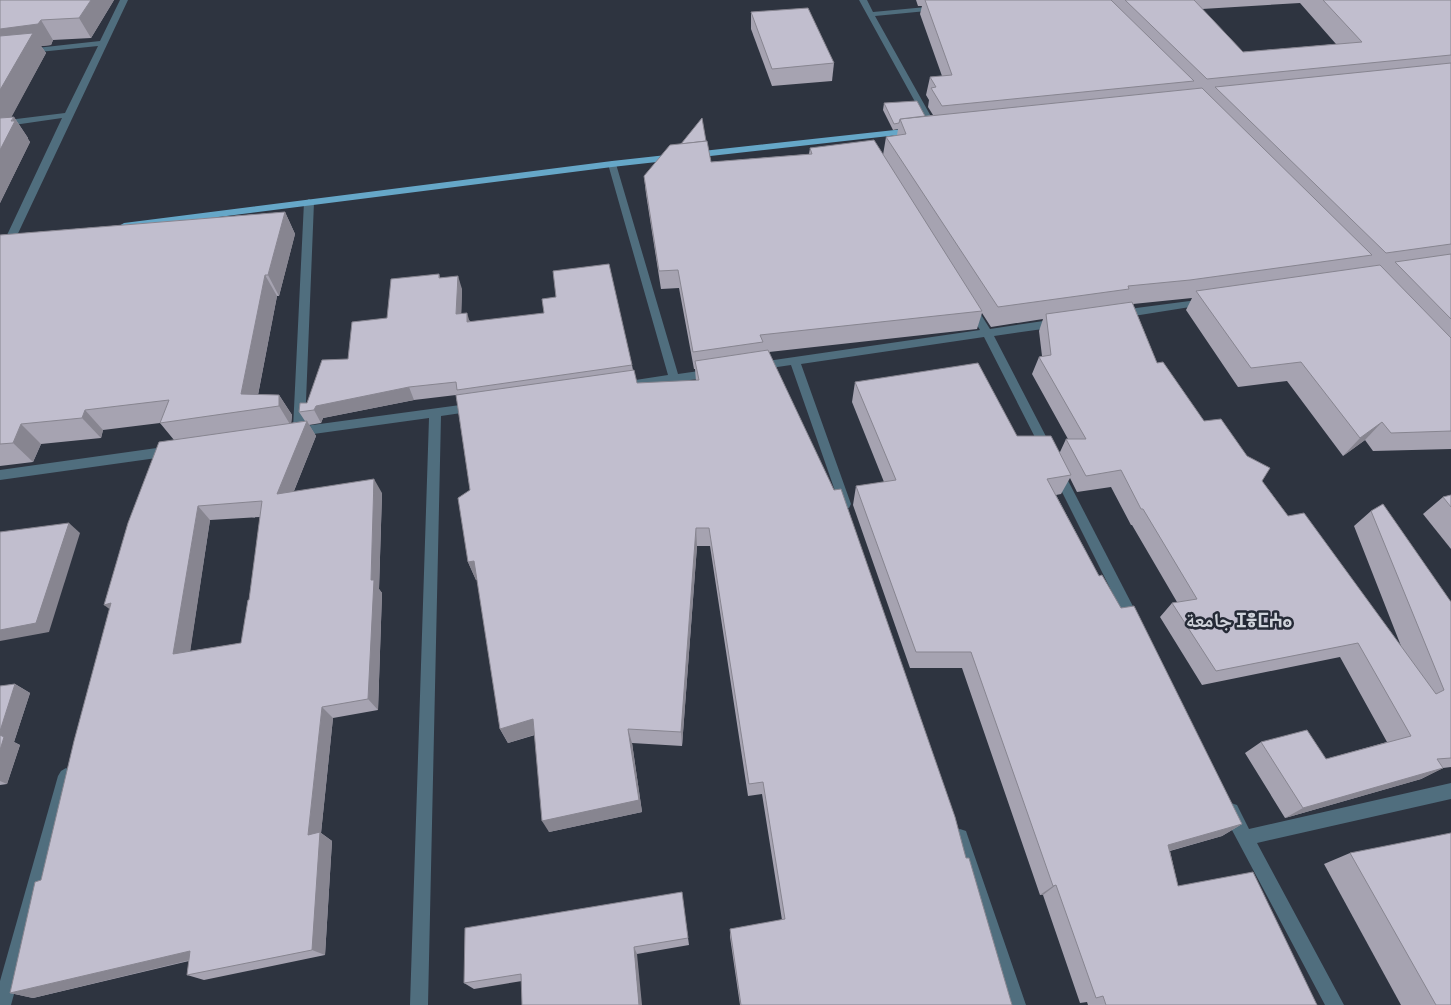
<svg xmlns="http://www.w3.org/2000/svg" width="1451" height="1005" font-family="'Source Sans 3','Noto Naskh Arabic','Noto Sans Tifinagh',sans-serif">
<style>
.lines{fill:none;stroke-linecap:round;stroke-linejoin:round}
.minor{fill:#506e7e;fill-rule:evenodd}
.major{fill:#66a7c8;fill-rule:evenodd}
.wall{fill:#a6a3b1;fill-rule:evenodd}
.shaded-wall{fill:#878590}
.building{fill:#c1bece;stroke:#878590;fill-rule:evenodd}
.labels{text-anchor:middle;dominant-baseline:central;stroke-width:5;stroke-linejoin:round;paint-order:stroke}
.district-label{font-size:20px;font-weight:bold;fill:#d0d4db;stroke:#252a36}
</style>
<rect width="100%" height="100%" fill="#2e3440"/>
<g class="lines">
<g class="minor">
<polygon points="120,0 128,0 5,261 0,264 0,250 62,118 0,127 0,121 65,113 98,46 0,56 0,52 100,41"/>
<polygon points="859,0 867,0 873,12 937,6 941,8 937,10 875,16 938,129 937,131 930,129"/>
<polygon points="612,161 616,164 678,374 713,369 719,373 717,376 629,389 623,385 629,381 668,375 608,164"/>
<polygon points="309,199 314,202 305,426 475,403 481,407 475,411 441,416 428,1005 410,1005 429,418 299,436 293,435 291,432 293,429 304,202"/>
<polygon points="1205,299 1209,300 1210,302 1209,304 1121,318 1116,314 1121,310"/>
<polygon points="971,303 975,305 990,329 1057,319 1062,323 1057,327 994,336 1053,450 1051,453 1043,453 984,337 801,364 851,504 849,508 841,508 791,365 757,370 751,366 753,363 980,330 966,307"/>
<polygon points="171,446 175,448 177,451 175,454 171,456 0,480 0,470"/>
<polygon points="1058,467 1062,469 1139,618 1141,622 1139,626 1134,628 1129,626 1052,472 1054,469"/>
<polygon points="66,768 71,771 74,776 11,1005 0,1005 0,981 58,776 61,771"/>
<polygon points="1451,783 1451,799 1257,843 1344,1005 1325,1005 1225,817 1223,811 1225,805 1231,803 1237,805 1249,829"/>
<polygon points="960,829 966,831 968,837 1026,1005 1008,1005 952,837 954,831"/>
</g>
<polygon class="major" points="913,128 916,129 916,133 612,167 124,229 119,226 124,223 612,161"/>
</g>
<g class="wall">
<polygon points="0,0 114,0 91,38 53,40 51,45 41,46 46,53 11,117 14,117 28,138 28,139 30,142 0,203"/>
<path d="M916,0H1451V449L1373,451L1365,440L1343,456L1287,381L1238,387L1186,310L1192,298L1133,304L1157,363L1204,421L1262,481L1288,516L1401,646L1354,526L1371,511L1451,602V767L1443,768L1421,779L1285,818L1245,753L1261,742L1326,759L1387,742L1340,657L1202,685L1160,617L1172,603L1177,602L1132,525H1131L1111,487L1077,492L1070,478L1061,494L1056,495L1099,576L1242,824L1222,836L1170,851L1178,886L1317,1005H1088L1087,1002L1080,1003L1043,895H1040L962,668H910L853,505L856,486L884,482L852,402L855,382L1017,436L1060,452L1066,439H1068L1032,374L1039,357L1042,356L1039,331L1043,319L991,327L982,313L977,329L769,352L966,858L1012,1005H740L730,937V929L782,920L762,794L748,796L710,546H697L682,746L632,743L642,812L549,832L535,735L508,743L500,729L477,579L476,580L468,562L470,490L456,395L414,400L323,418L321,423L309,425L316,436L294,491L382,493L379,589L382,593L378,710L333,718L321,833L332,841L325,955L204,980L187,975L189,961L33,998L10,993L41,880L174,440L160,423L103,430L101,438L41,444L33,462L0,466V235L285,212L295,234L279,296H277L258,395H279L292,415L291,423L305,421L299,412L307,403L387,318L439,274L440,278L462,289L461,313L470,321L632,365L633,370L637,383L696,381L695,369H694L679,288L661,289L646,194L644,176L706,141L711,162L809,154L810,148L883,155L886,137L897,135L898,129L893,130L883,110L884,103L925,116L933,115L928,107L929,100L926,95L930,77L942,76L920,14L922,6H918ZM1300,3L1336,44L1243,52L1202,9ZM260,517L249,600L241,643L190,651L210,520Z"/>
<polygon points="751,12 834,63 832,81 772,86 751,29"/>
<polygon points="1451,495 1451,549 1423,514 1443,497"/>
<polygon points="15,684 30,693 14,742 20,745 7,784 0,785 0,686"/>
<polygon points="1350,853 1451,1005 1401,1005 1324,864"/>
<polygon points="683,901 689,945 637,954 522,981 474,989 464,983"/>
</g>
<g class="shaded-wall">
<polygon points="91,0 114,0 91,38 79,18"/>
<polygon points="41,20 53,40 51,45 41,46 46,53 11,118 0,121 0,29"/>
<polygon points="14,117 28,138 28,139 30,142 0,203 0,150"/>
<polygon points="285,212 295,234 279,296 268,275"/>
<polygon points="265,275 277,296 255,410 241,394"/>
<polygon points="458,276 462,289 461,327 456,314"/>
<polygon points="467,313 471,326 467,322"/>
<polygon points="409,387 414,400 323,418 321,423 314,410 316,406"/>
<polygon points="279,395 292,415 291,426 279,406"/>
<polygon points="85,410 103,430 101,438 82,418"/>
<polygon points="307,421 316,436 287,508 277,494"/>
<polygon points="1382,422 1365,440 1343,456 1360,438"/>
<polygon points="21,424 41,444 33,462 13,443"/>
<polygon points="374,479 382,493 379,589 382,593 378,710 368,699 371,580"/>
<polygon points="198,506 210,520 188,666 173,654"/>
<polygon points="69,523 80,533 49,632 0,641 0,630"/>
<polygon points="696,528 697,546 682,746 681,732"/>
<polygon points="474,561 482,578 476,580 468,562"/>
<polygon points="111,603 120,617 104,605"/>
<polygon points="15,684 30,693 14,742 20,745 7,784 0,781 0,731"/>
<polygon points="322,707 333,718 321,833 332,841 325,955 312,950 308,835"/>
<polygon points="533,719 540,733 508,743 500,729"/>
<polygon points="628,729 632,743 642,812 549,832 542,821"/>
<polygon points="1443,768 1421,779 1285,818 1303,808"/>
<polygon points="1242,824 1222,836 1151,856 1168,845"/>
<polygon points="1056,885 1043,895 1040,895 1053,886"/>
<polygon points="634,947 637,954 642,1005 639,1005"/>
<polygon points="190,951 207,956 33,998 10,993"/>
</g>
<g class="building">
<polygon points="0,0 91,0 79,18 41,20 38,24 0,29"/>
<polygon points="925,0 1111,0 1194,81 942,106 931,88 936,87 930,77 952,75"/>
<polygon points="1125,0 1194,0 1243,52 1362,42 1323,0 1451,0 1451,55 1207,79"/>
<polygon points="808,8 834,63 772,69 751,12"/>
<polygon points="33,33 0,90 0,36"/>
<polygon points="1451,63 1451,244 1386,253 1215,87"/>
<polygon points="1202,88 1372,255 1190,280 1128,286 1129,289 998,307 886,137 906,134 900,119"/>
<polygon points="917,101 925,116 900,119 899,123 894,124 884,103"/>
<polygon points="14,117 11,121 15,121 0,150 0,118"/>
<polygon points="702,118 706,141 681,144"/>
<polygon points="874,140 982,311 760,335 763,342 693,352 678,270 659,271 644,176 670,145 707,141 711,162 812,154 810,148"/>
<polygon points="285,212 268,275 265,275 241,394 279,395 279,406 160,423 169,400 85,410 82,418 21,424 13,443 0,444 0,235"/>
<polygon points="1451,254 1451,319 1395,262"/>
<polygon points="609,264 632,365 457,390 456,382 409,387 316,406 314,410 299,412 300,403 307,403 322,360 348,359 352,322 387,318 391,279 439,274 439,278 458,276 456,314 467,313 467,322 544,313 542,299 556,297 553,271"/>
<polygon points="1380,265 1451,338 1451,431 1391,433 1382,422 1360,438 1301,362 1251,368 1196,291"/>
<polygon points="1132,302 1157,363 1163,362 1204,421 1221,419 1247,456 1270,468 1262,481 1288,516 1304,513 1436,694 1444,690 1371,511 1383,504 1451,602 1451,758 1437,759 1443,768 1303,808 1261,742 1307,730 1326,759 1411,736 1358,643 1216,671 1172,603 1197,599 1143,509 1141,509 1121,470 1086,476 1066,439 1086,439 1039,357 1051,355 1046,314"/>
<polygon points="768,350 834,490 841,489 955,817 966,858 969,858 1012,1005 741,1005 730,929 785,919 763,782 749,784 709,528 696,528 681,732 628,729 639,800 542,821 533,719 500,729 474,561 468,562 458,498 470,490 456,395 634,370 637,383 699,380 695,361"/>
<polygon points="978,363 1017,436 1051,436 1071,475 1047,479 1099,576 1102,575 1121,608 1134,606 1242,824 1168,845 1178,886 1253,872 1317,1005 1106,1005 1103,996 1096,998 1056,885 1053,886 971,652 916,652 856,486 896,480 855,382"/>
<path d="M307,421L277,494L374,479L371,580H374L368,699L322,707L308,835L320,832L312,950L187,975L190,951L10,993L35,882L41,880L74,741L111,603L104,605L128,523L159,442ZM262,501L249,600H248L241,643L173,654L198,506Z"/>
<polygon points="1451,495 1451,507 1443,497"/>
<polygon points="69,523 36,623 0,630 0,532"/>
<polygon points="15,684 0,731 0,686"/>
<polygon points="0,735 4,737 0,750"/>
<polygon points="1451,833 1451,1005 1436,1005 1350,853"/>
<polygon points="682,892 688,938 634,947 639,1005 522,1005 521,974 464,983 465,928"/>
</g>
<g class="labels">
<g class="district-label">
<text x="1239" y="621">جامعة ⵊⴻⵎⵄⴰ</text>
</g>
</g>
</svg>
